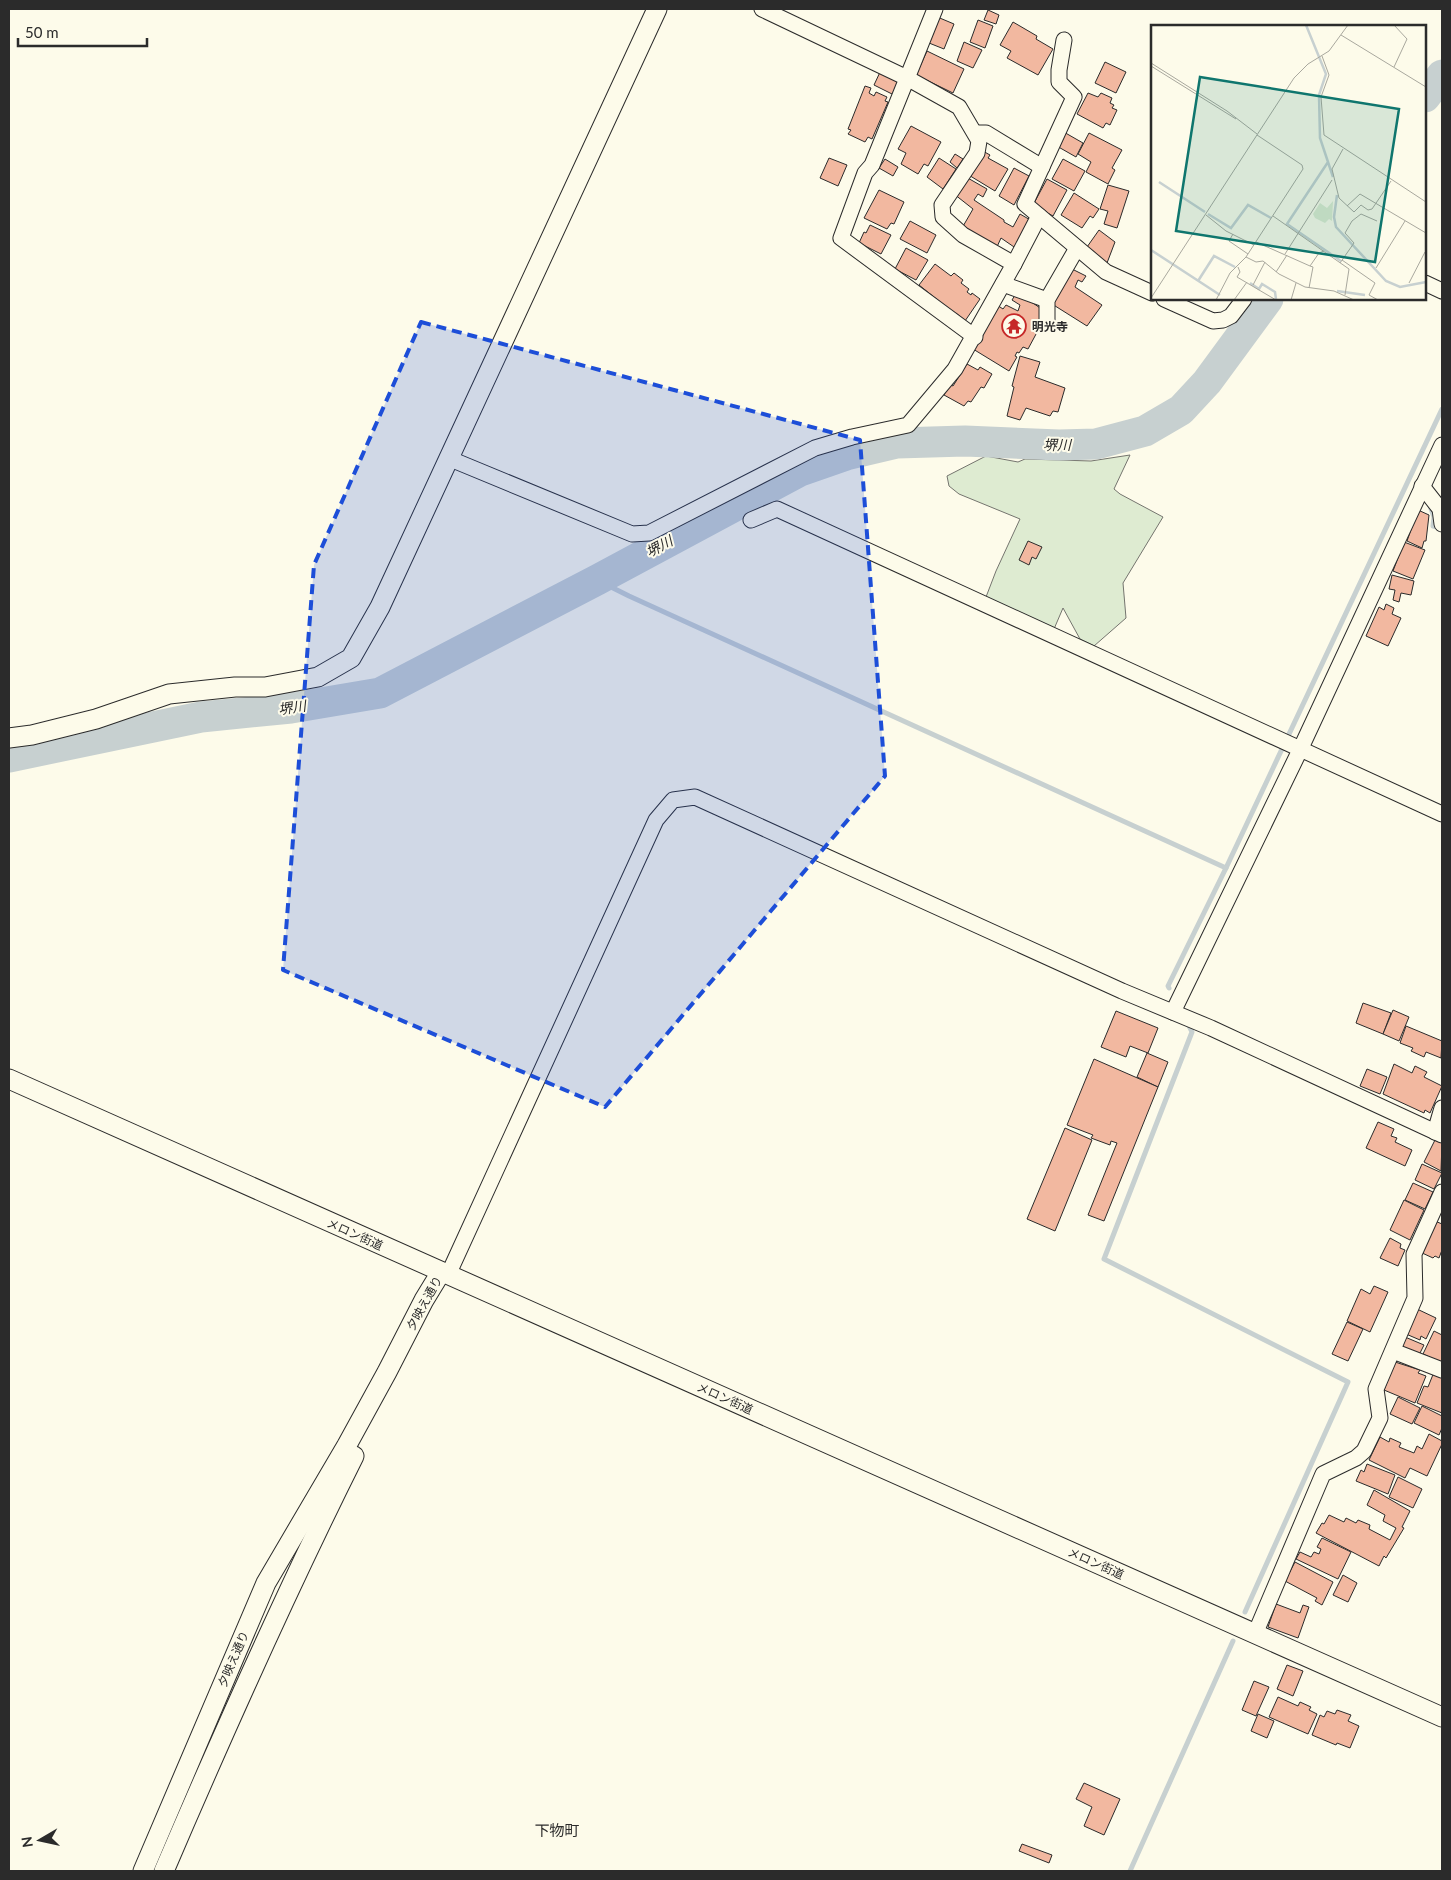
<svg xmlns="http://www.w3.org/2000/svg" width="1451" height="1880" font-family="Lato,'Noto Sans JP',sans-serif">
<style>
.green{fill:#deebd1;stroke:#74746e}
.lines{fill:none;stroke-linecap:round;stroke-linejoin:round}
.stream{stroke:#c7d0d0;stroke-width:5}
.river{stroke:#c7d0d0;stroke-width:31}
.building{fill:#f2b8a0;stroke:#2b2b2b}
.minor-casing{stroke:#2b2b2b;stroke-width:17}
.tertiary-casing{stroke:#2b2b2b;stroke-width:21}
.minor{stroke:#fdfbea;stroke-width:15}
.tertiary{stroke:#fdfbea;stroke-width:19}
.marked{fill:#1d4ed8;fill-opacity:0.2;stroke:#1d4ed8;stroke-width:4;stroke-dasharray:10 6;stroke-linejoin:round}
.labels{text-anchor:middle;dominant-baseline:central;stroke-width:4;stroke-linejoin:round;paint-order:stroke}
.poi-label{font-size:12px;font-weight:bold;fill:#2b2b2b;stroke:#fdfbea;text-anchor:start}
.street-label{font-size:12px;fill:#2b2b2b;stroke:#fdfbea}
.water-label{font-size:14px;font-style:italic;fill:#2b2b2b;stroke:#fdfbea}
.quarter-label{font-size:15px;fill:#2b2b2b;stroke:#fdfbea}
.inset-river{fill:none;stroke:#c7d0d0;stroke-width:2.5}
.inset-road{fill:none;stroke:#a9a89e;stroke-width:1}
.view{fill:#0f766e;fill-opacity:0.15;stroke:#0f766e;stroke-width:2.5}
.inset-edge{fill:none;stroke:#2b2b2b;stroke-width:2.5}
</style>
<rect width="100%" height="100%" fill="#fdfbea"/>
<polygon class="green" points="1130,455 1114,489 1120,494 1163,517 1123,583 1126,618 1094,646 1080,639 1063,608 1054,629 986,597 996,571 1020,519 959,494 949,486 947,476 986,456 1018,462 1025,459 1091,461"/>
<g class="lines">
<g class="stream">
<polyline points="1430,506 1434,517 1433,526 1441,528"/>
<polyline points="597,580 629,596 1226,868 1442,409"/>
<polyline points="1169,988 1168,986 1226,868"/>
<polyline points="1187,1022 1192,1032 1104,1259 1348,1382 1245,1612"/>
<polyline points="1130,1871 1233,1641"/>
</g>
<g class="river">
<polyline points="1425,97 1442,75"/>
<polyline points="9,757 201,717 291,708 380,693 597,580 800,471 846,455 897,443 965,441 1059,445 1096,444 1145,431 1181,410 1207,382 1268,299"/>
</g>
</g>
<g class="building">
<polygon points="988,10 999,15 996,24 984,20"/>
<polygon points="935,16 954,24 944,49 924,41"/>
<polygon points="978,20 993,26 985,48 970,42"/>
<polygon points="1013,22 1037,36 1036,39 1053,49 1038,75 1007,58 1011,51 1000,45"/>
<polygon points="964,42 982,50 973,68 957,61"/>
<polygon points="927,51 964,69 953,93 916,75"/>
<polygon points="1105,62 1126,72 1116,93 1095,83"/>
<polygon points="881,70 903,79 896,96 874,85"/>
<polygon points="865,86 871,88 869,93 874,96 876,92 887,97 885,101 888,102 872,139 868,137 865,142 848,134 851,130 848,129"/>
<polygon points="1088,93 1098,97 1101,93 1112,98 1110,103 1114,105 1112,108 1117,110 1110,125 1106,123 1103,128 1077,114"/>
<polygon points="911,126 941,142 928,166 924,164 918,174 901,164 906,153 898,149"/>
<polygon points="1062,131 1083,143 1076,157 1055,145"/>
<polygon points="1089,133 1122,150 1112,168 1115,170 1108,184 1086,172 1091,162 1078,154"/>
<polygon points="981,150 990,155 988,158 1008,169 995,191 967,174"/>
<polygon points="955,154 963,159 957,168 950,162"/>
<polygon points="829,158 847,165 838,186 820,178"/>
<polygon points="939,158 956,169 943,189 927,177"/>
<polygon points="885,159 898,167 893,176 879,168"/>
<polygon points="1063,159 1085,171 1074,191 1052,179"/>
<polygon points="1014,168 1029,176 1014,205 999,196"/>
<polygon points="966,177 987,189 983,197 978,194 974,200 1004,220 1004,222 1013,227 1020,214 1032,221 1017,249 1001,238 996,249 962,228 973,209 954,194"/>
<polygon points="1047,179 1067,190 1053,216 1033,205"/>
<polygon points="1108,185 1129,191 1117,228 1104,224 1108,211 1100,209"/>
<polygon points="879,190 904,202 894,224 891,223 887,229 864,218"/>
<polygon points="1074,193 1099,209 1093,218 1090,216 1082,228 1061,215"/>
<polygon points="910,221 936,235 927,253 900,239"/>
<polygon points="870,225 891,235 881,254 859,243 864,232 866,233"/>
<polygon points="1099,230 1115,242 1107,263 1087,247"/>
<polygon points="906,248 928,260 916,280 895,269"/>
<polygon points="935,264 951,276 954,273 963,280 961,283 969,289 967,292 971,295 972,293 980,299 965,321 956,313 955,314 919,285"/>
<polygon points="1072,269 1086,276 1082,282 1078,280 1075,287 1102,305 1087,326 1052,304"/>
<polygon points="1017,292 1043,310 1042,323 1028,349 1023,347 1019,353 1017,352 1015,356 1017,357 1009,371 973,349 997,305 1003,309 1006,305 1018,311 1020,305 1012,300"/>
<polygon points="1020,356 1040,362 1035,377 1065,388 1058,412 1053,411 1050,416 1026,408 1020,420 1007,416 1014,387 1012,386"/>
<polygon points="967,364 978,370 980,367 992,374 984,388 981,387 971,402 968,401 964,406 944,395 949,384 953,386"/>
<polygon points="1418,510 1429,515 1426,541 1424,541 1422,548 1407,541"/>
<polygon points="1028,541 1042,547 1036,559 1032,557 1029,565 1019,560"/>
<polygon points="1404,542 1425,550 1413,579 1393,571"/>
<polygon points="1392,575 1414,581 1411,595 1401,593 1399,602 1393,600 1395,590 1389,589"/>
<polygon points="1386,604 1394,608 1392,614 1401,618 1388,646 1366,636 1379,607 1384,610"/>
<polygon points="1363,1003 1391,1013 1383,1034 1356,1023"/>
<polygon points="1393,1010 1409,1017 1399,1041 1383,1034"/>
<polygon points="1116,1011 1158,1028 1148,1053 1130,1046 1126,1057 1101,1047"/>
<polygon points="1406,1026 1442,1041 1441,1058 1426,1052 1424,1057 1411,1051 1413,1048 1400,1043"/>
<polygon points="1147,1053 1168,1062 1158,1087 1137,1077"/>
<polygon points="1094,1059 1158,1087 1104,1221 1088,1215 1117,1143 1111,1141 1110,1145 1091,1138 1093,1135 1067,1125"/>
<polygon points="1394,1064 1412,1073 1415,1066 1427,1072 1424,1077 1442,1086 1430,1113 1425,1110 1424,1113 1383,1094"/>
<polygon points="1367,1069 1387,1077 1380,1094 1360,1086"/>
<polygon points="1378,1122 1394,1129 1391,1136 1397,1138 1395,1142 1412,1150 1405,1166 1366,1148"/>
<polygon points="1065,1128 1092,1140 1055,1231 1027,1219"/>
<polygon points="1435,1140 1442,1143 1441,1171 1424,1162"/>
<polygon points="1422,1164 1442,1173 1434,1189 1415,1180"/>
<polygon points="1413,1183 1433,1192 1425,1209 1405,1200"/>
<polygon points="1404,1200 1424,1210 1410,1240 1390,1230"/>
<polygon points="1435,1221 1442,1224 1442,1250 1439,1258 1435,1256 1433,1258 1420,1252"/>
<polygon points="1390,1238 1401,1244 1400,1248 1405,1250 1398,1266 1380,1258"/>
<polygon points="1374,1286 1388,1292 1370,1332 1347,1321 1361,1289 1370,1294"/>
<polygon points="1417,1309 1436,1318 1426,1339 1421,1336 1420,1340 1406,1334"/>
<polygon points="1347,1322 1363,1329 1348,1361 1332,1354"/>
<polygon points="1434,1331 1442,1335 1442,1363 1423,1354"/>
<polygon points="1405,1337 1424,1345 1418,1357 1400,1349"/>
<polygon points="1395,1362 1420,1370 1418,1373 1426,1376 1415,1403 1384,1390"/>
<polygon points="1434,1372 1442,1375 1442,1413 1417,1403 1424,1386 1428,1387"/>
<polygon points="1398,1397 1420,1408 1412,1424 1390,1414"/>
<polygon points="1422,1406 1442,1416 1442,1428 1439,1435 1414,1423"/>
<polygon points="1429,1434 1442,1441 1442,1444 1427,1476 1410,1468 1405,1478 1369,1460 1380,1437 1389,1442 1390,1438 1401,1443 1399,1447 1414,1453 1417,1446 1422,1449"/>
<polygon points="1367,1464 1395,1475 1388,1494 1356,1481 1361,1470 1364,1472"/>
<polygon points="1398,1477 1422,1489 1413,1508 1389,1497"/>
<polygon points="1374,1490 1410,1511 1402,1527 1404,1528 1386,1558 1384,1556 1379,1566 1316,1533 1322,1523 1324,1524 1329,1515 1344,1522 1346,1518 1356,1523 1358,1520 1370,1525 1369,1529 1390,1540 1396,1528 1383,1521 1385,1515 1367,1505"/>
<polygon points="1322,1538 1351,1552 1338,1579 1296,1559 1300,1552 1311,1557 1314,1552 1319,1554 1321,1549 1317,1547"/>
<polygon points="1295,1562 1333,1582 1322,1605 1315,1601 1317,1598 1285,1581"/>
<polygon points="1343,1575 1357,1583 1348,1602 1333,1595"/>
<polygon points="1276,1604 1300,1613 1303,1605 1309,1607 1298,1638 1268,1627"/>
<polygon points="1287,1665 1303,1671 1293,1696 1277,1689"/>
<polygon points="1254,1681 1269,1687 1256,1716 1242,1710"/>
<polygon points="1278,1697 1298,1706 1300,1702 1311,1707 1309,1710 1317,1714 1308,1734 1269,1717"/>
<polygon points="1337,1710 1351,1715 1348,1721 1359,1726 1350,1748 1337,1743 1336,1745 1312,1735 1320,1715 1324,1717 1327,1711 1335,1714"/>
<polygon points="1258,1714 1274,1721 1267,1738 1251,1731"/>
<polygon points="1084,1783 1120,1799 1104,1835 1084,1826 1092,1807 1076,1799"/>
<polygon points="1022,1844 1052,1855 1049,1863 1019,1851"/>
</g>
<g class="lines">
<g class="minor-casing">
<g id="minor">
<polyline points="935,9 872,165 865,173 841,238 975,337"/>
<polyline points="1064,40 1059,70 1059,82 1074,97 1025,204 1106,272 1152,293"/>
<polyline points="975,133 986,133 1042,167"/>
<polyline points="1014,264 1039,216"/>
<polyline points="1425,283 1442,291"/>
<polyline points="1003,284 1047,300"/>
<polyline points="1164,299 1213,321 1223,320 1231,316 1244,299"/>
<polyline points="1047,322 1047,300 1077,248"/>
<polyline points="448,458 632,534 649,533 815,448 852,437 908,425 955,369 1014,264 963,235 943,217 942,205 977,153 979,141 959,107 907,78 762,9"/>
<polyline points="1422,486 1440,509 1442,524"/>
<polyline points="751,520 777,509 1442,814"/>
<polyline points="1173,1012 1300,750 1442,445"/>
<polyline points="1435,1132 1442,1108"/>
<polyline points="448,1275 656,820 673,800 695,797 1122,991 1211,1028 1442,1135"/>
<polyline points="1393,1351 1442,1370"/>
<polyline points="1255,1634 1323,1474 1356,1458 1364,1451 1380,1418 1376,1389 1415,1298 1414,1254 1442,1192"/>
</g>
</g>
<g class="tertiary-casing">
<g id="tertiary">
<polyline points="9,738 32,735 96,719 169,694 235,687 265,687 318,677 351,658 380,607 657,9"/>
<polyline points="9,1079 1442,1717"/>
<polyline points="143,1871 266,1583 347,1445 387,1372 424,1300 441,1272"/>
<path d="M164,1871C224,1731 286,1592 354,1456"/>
</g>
</g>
<use href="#minor" class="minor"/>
<use href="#tertiary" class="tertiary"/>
</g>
<path class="marked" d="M421,322L860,440L885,776L605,1107L283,970L314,565Z"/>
<defs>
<g id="temple-ring" transform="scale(1.25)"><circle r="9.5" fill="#fdfbea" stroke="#c62828" stroke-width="1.5"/><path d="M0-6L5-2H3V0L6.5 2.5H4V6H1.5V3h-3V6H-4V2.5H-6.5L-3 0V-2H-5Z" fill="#c62828"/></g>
</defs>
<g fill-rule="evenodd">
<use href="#temple-ring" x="1014" y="326"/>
</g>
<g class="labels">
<g class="poi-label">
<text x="1032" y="326">明光寺</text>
</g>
<g class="street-label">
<text transform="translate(355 1234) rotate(24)">メロン街道</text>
<text transform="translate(424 1303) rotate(-61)">夕映え通り</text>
<text transform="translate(725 1398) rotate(24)">メロン街道</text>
<text transform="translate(1096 1563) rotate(24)">メロン街道</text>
<text transform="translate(233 1659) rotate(-67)">夕映え通り</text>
</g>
<g class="water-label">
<text x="1057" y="444">堺川</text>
<text transform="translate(659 546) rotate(-28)">堺川</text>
<text transform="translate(292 707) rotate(-8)">堺川</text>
</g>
<g class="quarter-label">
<text x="557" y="1830">下物町</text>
</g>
</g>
<g transform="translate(1151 25)">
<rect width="275" height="275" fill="#fdfbea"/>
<path d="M182,176L181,196L178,194L174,198L164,193L162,189L169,178L176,183Z" fill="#deebd1"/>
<path class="inset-river" d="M155,0L175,49L168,70L169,113L182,152M177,137L136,199L190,236M8,157L54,187M186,170L183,192L185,202L235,256L249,262L275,257M57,189L80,203L97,180L120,193M0,225L69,270M47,256L63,231L84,242M99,258L108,264L111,259L116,262L124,267L125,274M186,266L214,270"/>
<path class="inset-road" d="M243,0L256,14L243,42M190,10L275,62M171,31L178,50L170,72L173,110L275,177M0,38L76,86L106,109M0,41L85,94M192,124L181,144L188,173L203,187L210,180L217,185L221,184L240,156M196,181L209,169L275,208M55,190L75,206L103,220M122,191L198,244L194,270M82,209L78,216L97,229M105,217L159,241M134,229L181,155M95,232L105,237L112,236L128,249L154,262L183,266L203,275M191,235L224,258L218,270L227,275M189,238L203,218L194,208L201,196L210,189L226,196M87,242L89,247L86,252L125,275M225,243L254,196M125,247L136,230M258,258L274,227M102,260L114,237M158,263L162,242L159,241L168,228L173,226M0,273L143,53L157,39L178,26L197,0M65,275L79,248L95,232L152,144L151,140L106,110M83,275L96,257M140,275L145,258"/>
<path class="view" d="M49,52L248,84L224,237L25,206Z"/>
<rect width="275" height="275" class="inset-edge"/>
</g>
<rect width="1451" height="1880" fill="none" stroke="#2b2b2b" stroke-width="20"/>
<g transform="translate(40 1840) rotate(261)" stroke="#fdfbea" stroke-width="4" paint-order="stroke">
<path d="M0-4L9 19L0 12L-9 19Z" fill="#2b2b2b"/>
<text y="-8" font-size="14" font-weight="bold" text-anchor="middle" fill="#2b2b2b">N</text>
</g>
<path d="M18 38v8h129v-8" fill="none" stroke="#2b2b2b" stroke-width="2.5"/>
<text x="25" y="38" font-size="15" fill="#2b2b2b" stroke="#fdfbea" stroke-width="4" paint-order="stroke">50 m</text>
</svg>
